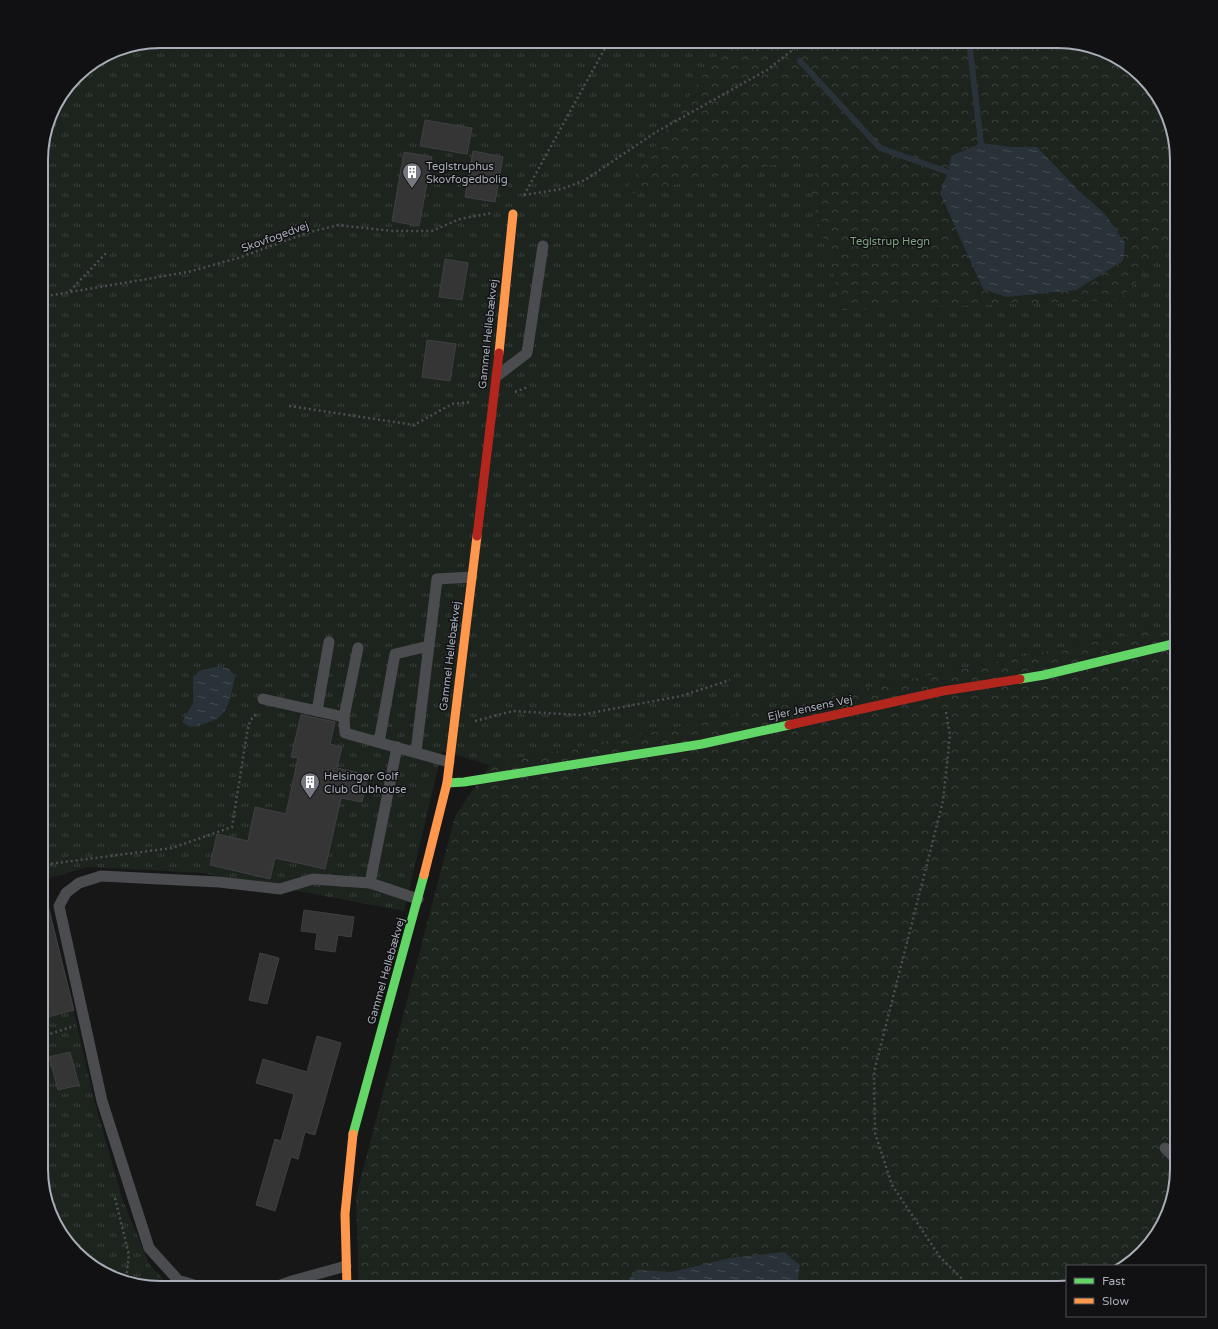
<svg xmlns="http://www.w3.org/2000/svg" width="1218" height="1329" font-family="'Varela Round',sans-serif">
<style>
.grass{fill:url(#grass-tufts)}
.forest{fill:url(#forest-crowns)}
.water{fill:url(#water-ripples)}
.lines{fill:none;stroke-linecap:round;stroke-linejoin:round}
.stream{stroke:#2a3239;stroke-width:6}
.building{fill:#353536;stroke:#3f4043}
.path{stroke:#4d4e52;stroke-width:2.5;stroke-dasharray:2 3;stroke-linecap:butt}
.lane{stroke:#4b4c50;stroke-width:11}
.fast{stroke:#63d668;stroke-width:9}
.slow{stroke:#ff974d;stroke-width:9}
.jam{stroke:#b3261e;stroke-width:9}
.labels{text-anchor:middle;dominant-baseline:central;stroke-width:3;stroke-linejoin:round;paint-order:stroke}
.poi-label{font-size:11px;fill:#a8adb8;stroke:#111113;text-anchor:start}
.street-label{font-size:11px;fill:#a8adb8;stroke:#111113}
.park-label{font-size:11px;fill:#7fa381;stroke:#111113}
.rim{fill:none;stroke:#a8adb8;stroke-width:2}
</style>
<defs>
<pattern id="grass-tufts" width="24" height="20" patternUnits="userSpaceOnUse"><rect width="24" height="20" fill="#1d241e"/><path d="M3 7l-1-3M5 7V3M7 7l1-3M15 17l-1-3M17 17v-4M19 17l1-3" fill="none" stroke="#3b413d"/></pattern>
<pattern id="forest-crowns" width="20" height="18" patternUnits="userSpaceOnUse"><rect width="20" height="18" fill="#1d241e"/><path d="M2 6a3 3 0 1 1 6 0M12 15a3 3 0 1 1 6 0" fill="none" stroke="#3b413d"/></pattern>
<pattern id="water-ripples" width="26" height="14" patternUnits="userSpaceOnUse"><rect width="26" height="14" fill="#2a3239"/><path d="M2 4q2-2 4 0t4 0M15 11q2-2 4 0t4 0" fill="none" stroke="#464d54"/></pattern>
</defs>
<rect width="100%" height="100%" fill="#171717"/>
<polygon class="grass" points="160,41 802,41 843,309 1119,300 1177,238 1177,625 490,765 442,751 404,911 202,873 88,867 43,880 95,1103 122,1198 149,1264 171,1288 160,1288 107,1276 66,1242 47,1207 41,1169 41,152 53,107 81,71 115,50"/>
<g class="forest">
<polygon points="726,41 1065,41 1111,53 1152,87 1171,122 1177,160 1177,238 1119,300 843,310 808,182 816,177 810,158 622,195"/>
<polygon points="1177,625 1177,1169 1165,1222 1131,1263 1125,1266 1067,1266 1067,1286 1058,1288 359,1288 356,1197 455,816 490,765"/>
</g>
<g class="water">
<polygon points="981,143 1012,147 1037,147 1078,190 1105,214 1125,243 1123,261 1076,290 1006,297 983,289 940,193 948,172 951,156"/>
<path d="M219,666L229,669L235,678C226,714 228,719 190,727L182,722L193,703V677L199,671Z"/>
<polygon points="784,1252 800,1265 797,1284 792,1288 630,1288 625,1284 637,1270 672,1272 730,1258"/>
</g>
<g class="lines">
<g class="stream">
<polyline points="783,41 785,45"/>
<polyline points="969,41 981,143"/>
<polyline points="800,61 880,148 948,172"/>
</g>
</g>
<g class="building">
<polygon points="425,120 472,128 467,154 420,146"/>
<polygon points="473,151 503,157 495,202 465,197"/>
<polygon points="404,152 432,157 419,226 392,221"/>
<polygon points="445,259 468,263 462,300 439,297"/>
<polygon points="427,340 456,344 450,381 422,377"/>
<polygon points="301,715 335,722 330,744 342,747 337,768 368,775 362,802 341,798 325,869 275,858 270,879 210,865 217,834 248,841 255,807 286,814 298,758 291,757"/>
<polygon points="47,902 74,1010 41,1019 41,903"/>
<polygon points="304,910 354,917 351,937 338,935 335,952 315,949 317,933 301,931"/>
<polygon points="260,953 279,958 267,1004 249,1000"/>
<polygon points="317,1036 341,1043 315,1135 305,1132 298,1159 291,1157 275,1211 256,1205 275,1139 281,1141 294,1094 256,1083 263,1059 307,1072"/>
<polygon points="70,1052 79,1085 58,1090 49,1057"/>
</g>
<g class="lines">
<g class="path">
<polyline points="524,195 562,189 585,180 656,132 767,70 804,41"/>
<polyline points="524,195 609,41"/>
<polyline points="70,291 108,251"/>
<polyline points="41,297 188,272 238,258 307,233 338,225 392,231 432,231 460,219 492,213"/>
<polyline points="515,392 528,387"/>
<polyline points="289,406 414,425 452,404 472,402"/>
<polyline points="946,712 950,735 943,801 874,1072 875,1133 892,1185 940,1257 971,1288"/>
<polyline points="475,721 513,711 580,715 681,696 730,680"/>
<polyline points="41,865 172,848 232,827 247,733 250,721 256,714"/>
<polyline points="41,1037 71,1027"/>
<polyline points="115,1198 129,1255 126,1280"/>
</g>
<g class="lane">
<polyline points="497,376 527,353 543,246"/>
<polyline points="263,699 344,717 345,733 449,762"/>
<polyline points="317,711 329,642"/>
<polyline points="344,717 358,648"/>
<polyline points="379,742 395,654 429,646"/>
<polyline points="416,752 437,579 472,577"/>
<polyline points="370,883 397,747"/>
<polyline points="1165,1148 1177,1160"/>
<polyline points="203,1288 178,1280 149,1248 102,1101 59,906 66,893 79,883 101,876 219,882 280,889 313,879 370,883 418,899"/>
<polyline points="273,1288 292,1281 346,1266"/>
</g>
<g class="fast">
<polyline points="1020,679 1044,675 1177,643"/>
<polyline points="447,783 464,782 702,744 789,725"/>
<polyline points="353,1134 424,875"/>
</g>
<g class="slow">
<polyline points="499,353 513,214"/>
<polyline points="424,875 447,783 477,536"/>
<polyline points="347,1288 345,1214 353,1134"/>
</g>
<g class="jam">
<polyline points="477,536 499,353"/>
<polyline points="789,725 943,691 1020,679"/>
</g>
</g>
<defs>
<g id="building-pin" transform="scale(1)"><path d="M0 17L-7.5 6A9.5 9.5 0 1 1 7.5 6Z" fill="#757880" stroke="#111113"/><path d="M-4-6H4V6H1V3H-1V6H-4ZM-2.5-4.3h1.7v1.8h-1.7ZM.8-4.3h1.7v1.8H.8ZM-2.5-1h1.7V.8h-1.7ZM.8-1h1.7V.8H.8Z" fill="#fff"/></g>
</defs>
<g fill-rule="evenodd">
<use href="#building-pin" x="412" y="172"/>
<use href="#building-pin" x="310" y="782"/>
</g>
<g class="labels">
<g class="poi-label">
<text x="426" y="166">Teglstruphus<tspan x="426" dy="13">Skovfogedbolig</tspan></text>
<text x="324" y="776">Helsingør Golf<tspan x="324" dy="13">Club Clubhouse</tspan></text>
</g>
<g class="street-label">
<text transform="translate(275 237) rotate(-20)">Skovfogedvej</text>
<text transform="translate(488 334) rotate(-84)">Gammel Hellebækvej</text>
<text transform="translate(450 656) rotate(-83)">Gammel Hellebækvej</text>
<text transform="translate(810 708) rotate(-12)">Ejler Jensens Vej</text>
<text transform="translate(386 971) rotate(-74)">Gammel Hellebækvej</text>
</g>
<g class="park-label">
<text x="890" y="241">Teglstrup Hegn</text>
</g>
</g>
<path d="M0 0H1218V1329H0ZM160 48H1058A112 112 0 0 1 1170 160V1169A112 112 0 0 1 1058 1281H160A112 112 0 0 1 48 1169V160A112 112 0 0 1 160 48Z" fill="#111113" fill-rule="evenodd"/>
<path class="rim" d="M160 48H1058A112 112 0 0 1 1170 160V1169A112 112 0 0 1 1058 1281H160A112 112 0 0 1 48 1169V160A112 112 0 0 1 160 48Z"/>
<rect x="1066" y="1265" width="140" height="52" fill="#111113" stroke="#4d4f55"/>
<rect x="1074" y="1278" width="20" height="6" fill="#63d668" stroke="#4d4f55"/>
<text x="1102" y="1285" font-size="12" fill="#a8adb8">Fast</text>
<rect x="1074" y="1298" width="20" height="6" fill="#ff974d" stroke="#4d4f55"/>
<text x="1102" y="1305" font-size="12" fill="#a8adb8">Slow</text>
</svg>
